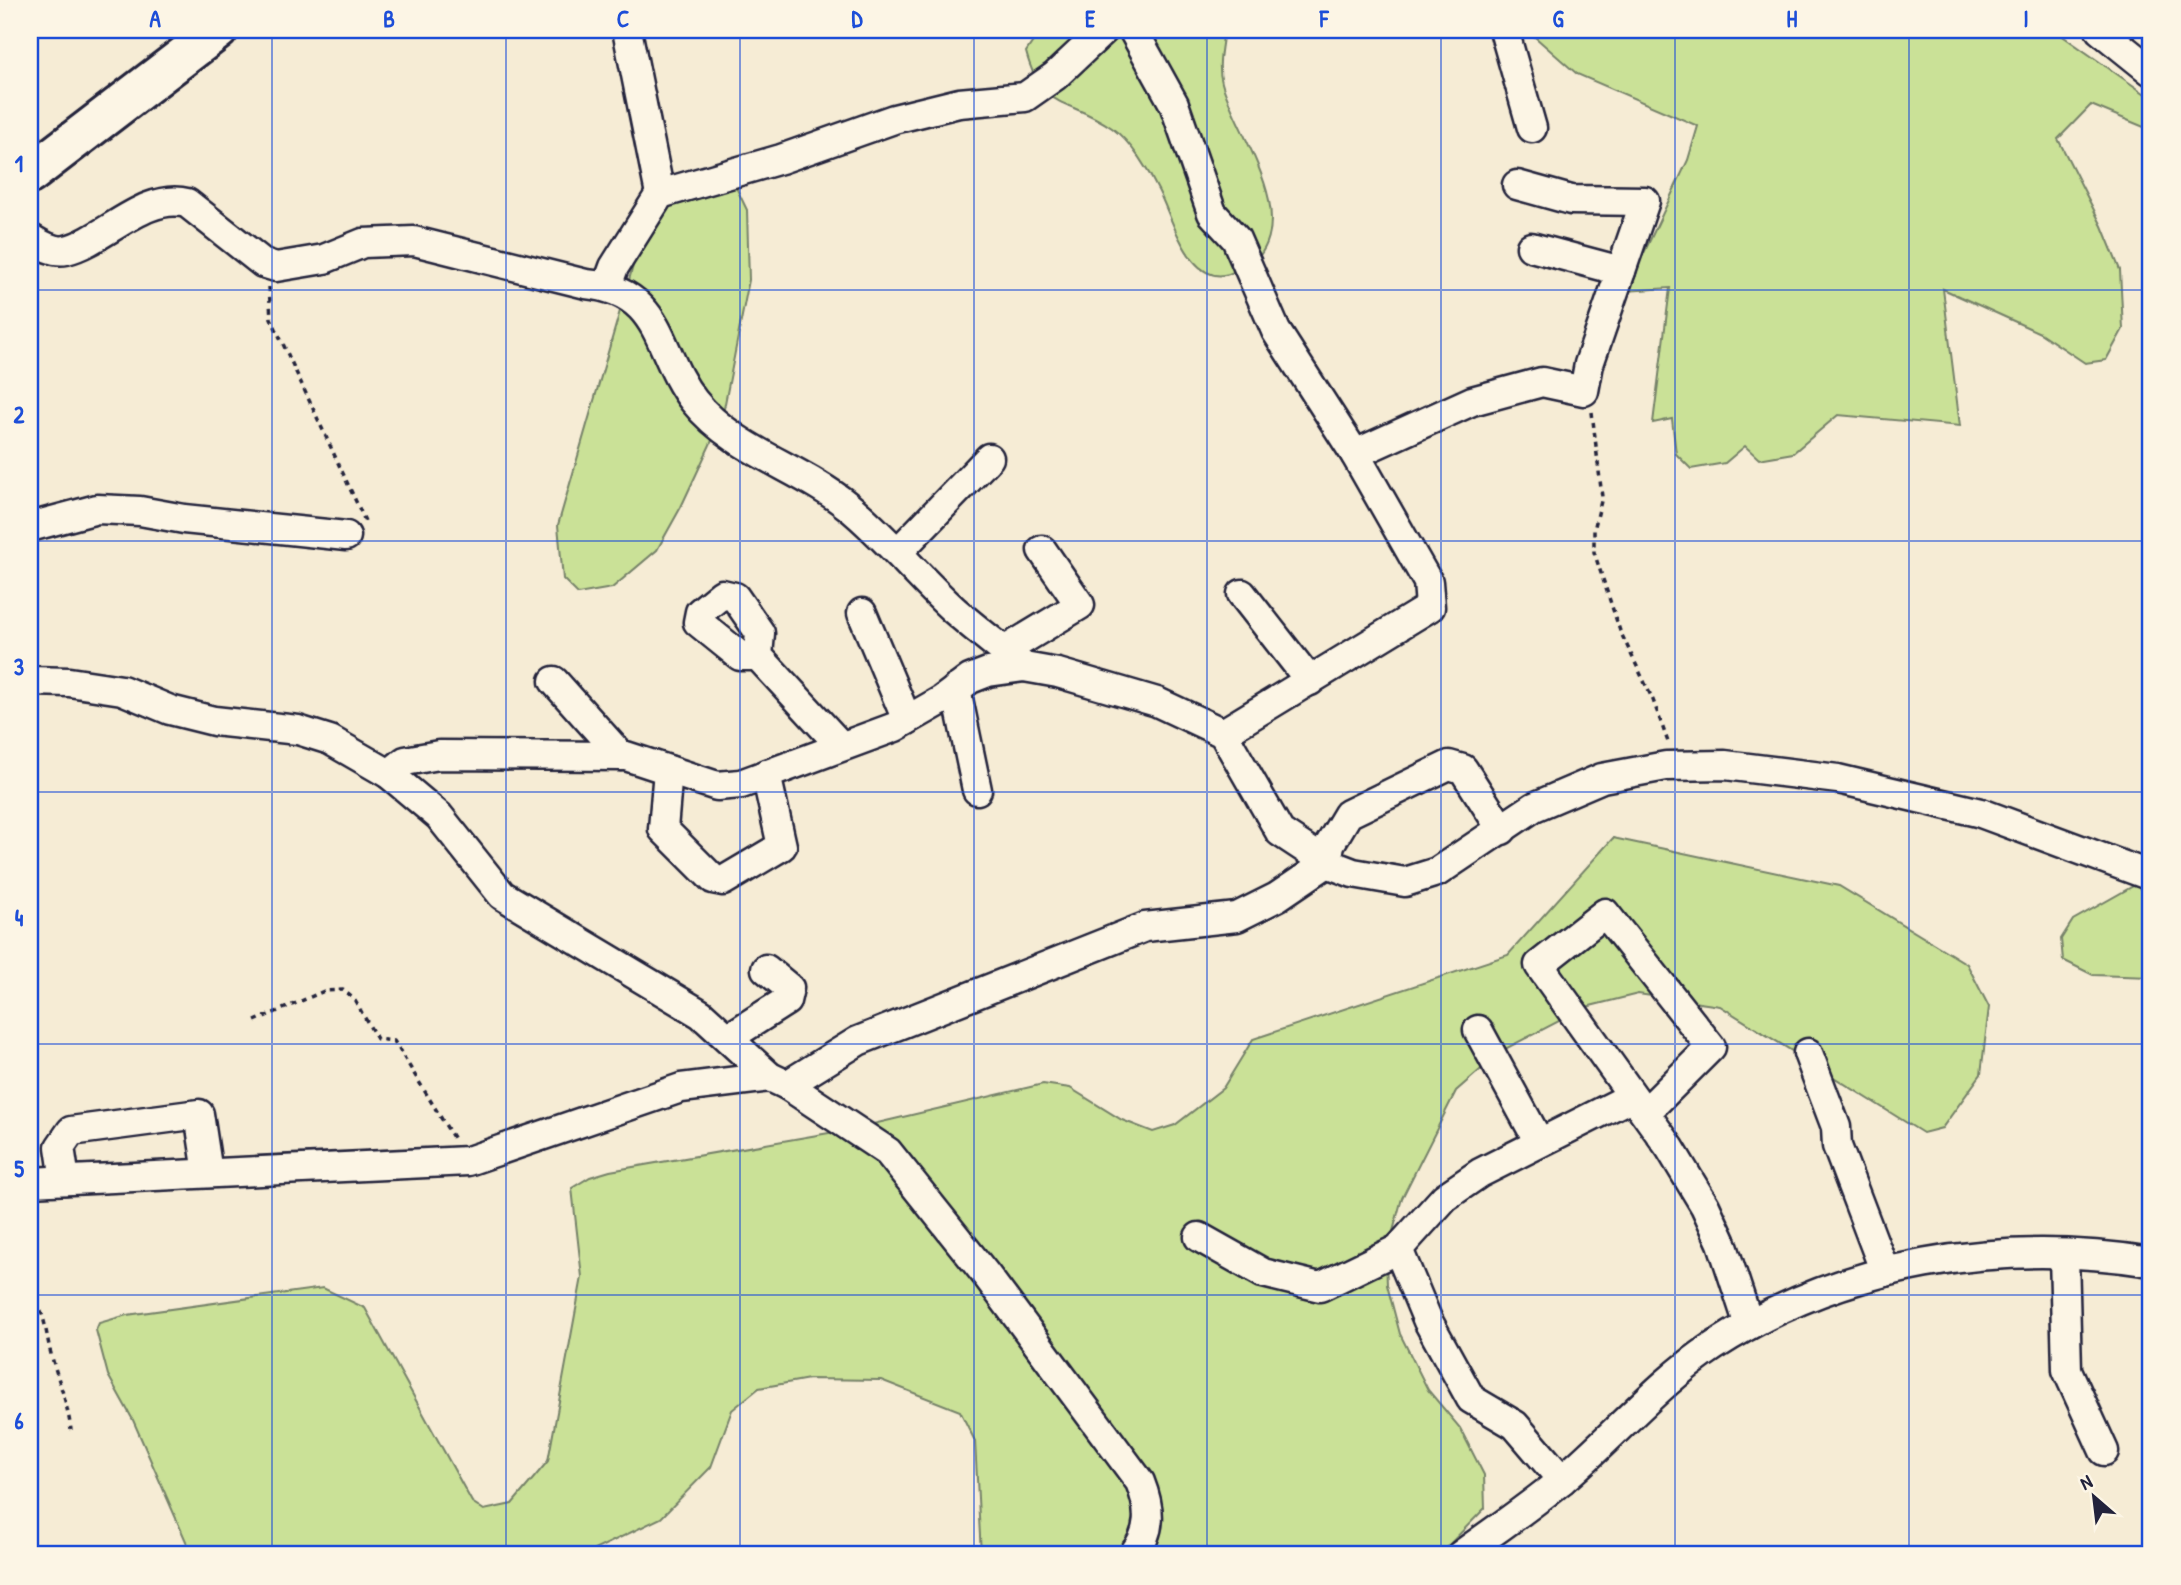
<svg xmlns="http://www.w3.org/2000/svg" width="2181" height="1585" font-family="'Patrick Hand',sans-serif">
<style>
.green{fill:#cae197;stroke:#768269;stroke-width:2}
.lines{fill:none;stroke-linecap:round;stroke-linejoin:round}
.minor-casing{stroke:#22223b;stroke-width:33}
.highway-casing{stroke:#22223b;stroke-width:44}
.path{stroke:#22223b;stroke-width:3.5;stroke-dasharray:5 5;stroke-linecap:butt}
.minor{stroke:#fcf5e5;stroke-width:28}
.highway{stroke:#fcf5e5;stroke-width:38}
.grid{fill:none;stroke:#1d4ed8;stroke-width:2;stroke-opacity:0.55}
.neatline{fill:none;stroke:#1d4ed8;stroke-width:2.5}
.grid-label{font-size:23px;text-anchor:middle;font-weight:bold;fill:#1d4ed8}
</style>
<rect width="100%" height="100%" fill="#f6ecd5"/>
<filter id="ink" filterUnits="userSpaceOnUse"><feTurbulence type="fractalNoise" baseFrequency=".0143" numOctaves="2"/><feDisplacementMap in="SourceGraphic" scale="14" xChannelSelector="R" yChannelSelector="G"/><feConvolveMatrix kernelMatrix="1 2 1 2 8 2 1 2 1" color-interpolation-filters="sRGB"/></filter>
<g filter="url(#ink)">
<g class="green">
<path d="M1047,30H1224C1222,47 1217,66 1222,83C1235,131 1301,214 1255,261C1250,266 1242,268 1236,271C1192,294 1174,222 1159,192C1149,171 1131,142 1112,128C1067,97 1042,112 1026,52L1034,40Z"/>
<polygon points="1527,30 2054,30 2151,98 2151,130 2091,105 2058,139 2102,226 2120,270 2123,329 2106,360 2085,363 2040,333 1943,289 1960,426 1838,415 1793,453 1759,459 1745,446 1725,463 1691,469 1676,454 1672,419 1653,423 1670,288 1626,291 1688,160 1698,126 1577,74"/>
<polygon points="734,183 747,210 749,280 722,419 681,507 657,550 612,588 578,594 563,579 558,525 644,228 678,192"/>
<polygon points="1613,838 1839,886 1967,964 1989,1007 1981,1074 1942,1128 1923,1133 1720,1006 1638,994 1586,1007 1503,1050 1456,1091 1402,1198 1386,1257 1387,1285 1400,1334 1428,1390 1460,1428 1484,1475 1485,1508 1439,1555 981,1555 975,1441 960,1411 881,1380 809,1379 759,1388 732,1410 711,1467 661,1518 584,1555 192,1555 133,1420 108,1375 96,1330 99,1323 127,1315 323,1288 365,1308 472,1502 484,1510 512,1504 548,1461 582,1277 572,1188 590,1177 610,1171 852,1129 1043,1084 1070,1088 1122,1120 1153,1132 1175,1125 1223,1088 1253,1039 1508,955"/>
<polygon points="2151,876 2151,977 2093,975 2063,960 2061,939 2073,920"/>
</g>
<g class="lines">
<g class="minor-casing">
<g id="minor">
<polyline points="627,30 660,194"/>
<polyline points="1133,30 1174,104 1212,213 1236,239 1276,331 1355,454 1428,582 1430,607 1223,733"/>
<polyline points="1504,30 1532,128"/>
<polyline points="2100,30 2151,71"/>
<path d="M30,238C40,244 53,253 66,250C104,241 145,192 187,203L263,263L276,267L324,259L363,243L414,241L586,284C665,292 655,352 694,401C734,451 800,467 848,506C886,537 918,577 954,610C977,630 1001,648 1024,667"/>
<polyline points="1531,247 1621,271"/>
<polyline points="607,286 614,267 660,194 781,159 894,119 959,103 1025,97 1055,76 1104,30"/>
<polyline points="1355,454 1472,401 1542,382 1584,391 1589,364 1645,201 1571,200 1517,185"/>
<polyline points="30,527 97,509 140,511 184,519 346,536"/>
<polyline points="898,552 989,458"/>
<polyline points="1242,594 1310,681"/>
<polyline points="862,613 907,720"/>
<polyline points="1004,651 1080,605 1042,550"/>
<polyline points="758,656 760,633 735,597 722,594 700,612 698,622 740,656 758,656 841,746"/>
<path d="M30,681L69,682L122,690L170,710L214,721L298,730L330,740L389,774L439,816L502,895L701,1014L770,1077L787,1085L888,1152L987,1276L1140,1482C1151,1510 1152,1531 1133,1555"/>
<polyline points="554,681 621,756"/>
<polyline points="956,689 977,790"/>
<polyline points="668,770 663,829 713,879 723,881 782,846 766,774"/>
<polyline points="389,774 405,761 439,755 626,756 717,786 741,784 895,727 942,700 970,679 988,672 1024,667 1058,673 1157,702 1223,733 1280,832 1327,863 1353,873 1405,882 1437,872 1534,807 1602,778 1666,766 1725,765 1838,779 1981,813 2151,876"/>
<polyline points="1478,1030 1539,1142"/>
<polyline points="728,1038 786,1001 789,988 766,969"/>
<polyline points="1808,1053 1836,1127 1837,1146 1885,1272"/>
<polyline points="787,1085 858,1041 1145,927 1237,917 1277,897 1327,863 1330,844 1348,814 1449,765 1463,769 1502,830"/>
<polyline points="1645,1113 1711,1047 1605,913 1539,965 1670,1148 1705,1206 1722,1243 1749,1325"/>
<polyline points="65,1180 60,1147 71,1131 199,1114 208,1173"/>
<polyline points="30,1182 468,1161 681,1088 770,1077"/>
<polyline points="1199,1237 1263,1273 1320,1287 1398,1249 1445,1197 1480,1173 1631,1097"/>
<polyline points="1398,1249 1428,1321 1471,1399 1515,1425 1562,1480"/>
<polyline points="2064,1255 2067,1370 2104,1451"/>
<path d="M1461,1555C1495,1530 1531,1506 1563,1479C1614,1436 1659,1382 1714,1346C1843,1262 2001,1238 2151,1262"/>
</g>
</g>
<g class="highway-casing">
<polyline id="highway" points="30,174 218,30"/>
</g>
<g class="path">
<polyline points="269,287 271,318 365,521"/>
<polyline points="1592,412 1602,497 1594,530 1594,552 1620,631 1653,700 1668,742"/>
<polyline points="255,1021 324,991 343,990 354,999 377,1039 394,1041 454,1139"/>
<path d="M30,1294C45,1311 45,1328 50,1350C57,1378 67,1400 71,1430"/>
</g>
<use href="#minor" class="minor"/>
<use href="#highway" class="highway"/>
</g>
</g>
<path class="grid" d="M272,30V1555M506,30V1555M740,30V1555M974,30V1555M1207,30V1555M1441,30V1555M1675,30V1555M1909,30V1555M30,290H2151M30,541H2151M30,792H2151M30,1044H2151M30,1295H2151"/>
<rect width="2181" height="1585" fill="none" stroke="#fcf5e5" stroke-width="77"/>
<g transform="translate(2094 1497) rotate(332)" stroke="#fcf5e5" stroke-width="5" paint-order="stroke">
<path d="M0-5L12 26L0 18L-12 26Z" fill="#22223b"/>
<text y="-10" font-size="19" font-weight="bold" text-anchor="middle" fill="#22223b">N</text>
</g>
<rect x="38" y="38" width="2104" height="1508" class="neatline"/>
<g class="grid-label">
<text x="155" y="27">A</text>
<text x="389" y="27">B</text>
<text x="623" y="27">C</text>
<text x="857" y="27">D</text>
<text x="1090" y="27">E</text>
<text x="1324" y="27">F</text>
<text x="1558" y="27">G</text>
<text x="1792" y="27">H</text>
<text x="2026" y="27">I</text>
<text x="19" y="172">1</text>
<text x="19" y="423">2</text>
<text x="19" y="675">3</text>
<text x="19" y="926">4</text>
<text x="19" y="1177">5</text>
<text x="19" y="1429">6</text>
</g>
</svg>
